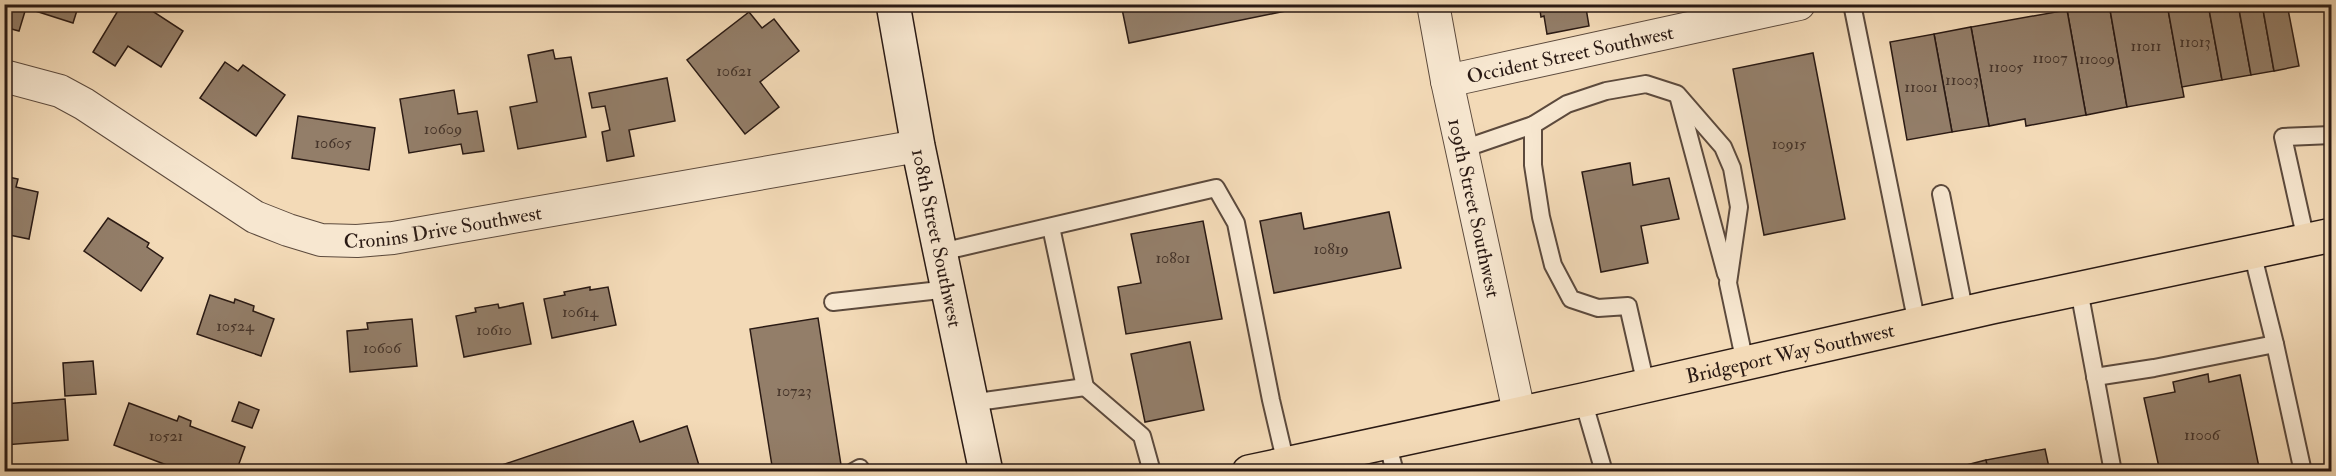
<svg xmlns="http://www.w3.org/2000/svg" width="2336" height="476" font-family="'IM FELL Double Pica',serif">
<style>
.building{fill:#937e69;stroke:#2a1a14;stroke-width:1.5}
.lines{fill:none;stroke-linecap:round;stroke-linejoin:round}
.lane-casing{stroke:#5c4a3d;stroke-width:20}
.street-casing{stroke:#5c4a3d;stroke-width:34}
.secondary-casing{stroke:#2a1a14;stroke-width:36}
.primary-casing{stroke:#2a1a14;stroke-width:36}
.lane{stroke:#f7e7d0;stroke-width:16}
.street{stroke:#f7e7d0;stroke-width:32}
.secondary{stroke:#f7e7d0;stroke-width:33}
.primary{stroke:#f3dab7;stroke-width:33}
.labels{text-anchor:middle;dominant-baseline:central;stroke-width:4.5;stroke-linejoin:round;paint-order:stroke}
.number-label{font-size:16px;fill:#443329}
.street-label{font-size:20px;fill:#2a1a14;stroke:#f7e7d0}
</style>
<rect width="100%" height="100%" fill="#f3dab7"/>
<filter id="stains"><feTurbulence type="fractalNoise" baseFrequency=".00333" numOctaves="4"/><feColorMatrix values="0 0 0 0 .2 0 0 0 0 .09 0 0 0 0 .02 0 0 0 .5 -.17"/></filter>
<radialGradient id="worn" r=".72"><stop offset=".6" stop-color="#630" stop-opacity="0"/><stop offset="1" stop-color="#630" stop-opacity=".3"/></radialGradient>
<g class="building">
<polygon points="7,4 79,4 73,23 26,8 19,31 4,27"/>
<polygon points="122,4 147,4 146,7 183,31 161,67 128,46 115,66 93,52"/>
<polygon points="1121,4 1320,4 1129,43"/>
<polygon points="1539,4 1604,4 1586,8 1589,26 1547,34 1544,16 1541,17"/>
<polygon points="2099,4 2109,4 2127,107 2086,115 2067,10"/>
<polygon points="2109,4 2167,4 2184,97 2127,107"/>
<polygon points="2167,4 2208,4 2222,80 2182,87"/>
<polygon points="2208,4 2238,4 2251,75 2222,80"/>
<polygon points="2238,4 2262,4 2274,71 2251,75"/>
<polygon points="2262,4 2287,4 2299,66 2274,71"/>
<polygon points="2067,10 2086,115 2026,126 2025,119 1989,126 1971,27"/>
<polygon points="749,12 762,28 774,19 799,51 760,82 779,107 745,134 687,60"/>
<polygon points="1971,27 1989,126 1952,132 1934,34"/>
<polygon points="1934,34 1952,132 1907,140 1890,42"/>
<polygon points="553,50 555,59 571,57 586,137 518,149 510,107 537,102 528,55"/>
<polygon points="1813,53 1845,219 1764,235 1733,69"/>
<polygon points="225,62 238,71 243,65 285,95 256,136 200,98"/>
<polygon points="667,78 675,121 629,130 634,156 607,161 602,132 610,130 605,106 592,108 589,93"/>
<polygon points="454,90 458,114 477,111 484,151 463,154 461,144 409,153 400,99"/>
<polygon points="298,116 375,128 369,170 292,158"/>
<polygon points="1630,163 1633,185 1669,178 1679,219 1641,226 1648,263 1601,272 1582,172"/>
<polygon points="4,176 18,179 16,187 38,192 29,239 4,234"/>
<polygon points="1389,212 1401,268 1274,293 1260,221 1301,213 1304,229"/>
<polygon points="108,218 149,243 147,247 163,258 141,291 84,251"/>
<polygon points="1203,221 1222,319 1126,334 1118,287 1141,283 1131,234"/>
<polygon points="590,287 590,290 608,287 616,325 552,338 544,299 565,295 564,292"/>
<polygon points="210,295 234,303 235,299 254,306 253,311 274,319 261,356 197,334"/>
<polygon points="523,303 531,344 464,357 456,316 476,312 475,308 498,304 499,308"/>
<polygon points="818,318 841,465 800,472 773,472 750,329"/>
<polygon points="412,319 417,366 350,372 347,331 368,329 367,323"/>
<polygon points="1190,342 1204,410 1145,422 1131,354"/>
<polygon points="93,361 96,394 65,396 63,363"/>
<polygon points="2208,374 2209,382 2240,375 2260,472 2160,472 2144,398 2175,392 2173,382"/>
<polygon points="65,399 68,440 4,445 4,404"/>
<polygon points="239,402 259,410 252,428 232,421"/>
<polygon points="129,403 177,421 179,416 191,421 190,426 245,447 236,472 185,472 114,445"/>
<polygon points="633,421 640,442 687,426 701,472 497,472 496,467"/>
<polygon points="2045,449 2050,472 1988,472 1986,460"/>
<polygon points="1986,460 1988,472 1939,472"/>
</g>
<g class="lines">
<g class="lane-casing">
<g id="lane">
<polyline points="1852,4 1917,324"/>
<polyline points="1679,99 1726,274"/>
<polyline points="1533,125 1533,165 1541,217 1553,265 1571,299 1598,308 1628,306 1646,385"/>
<polyline points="1463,149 1533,125 1567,104 1606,91 1646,84 1677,94 1723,147 1732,168 1739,207 1728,283 1745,363"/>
<polyline points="1941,194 1965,314"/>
<polyline points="2306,240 2283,137 2332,135"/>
<polyline points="941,252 1216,188 1236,223 1271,400 1287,468"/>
<polyline points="2252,252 2275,344 2303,472"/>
<polyline points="2079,290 2113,472"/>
<polyline points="833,302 949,289"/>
<polyline points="2095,377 2154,368 2275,344"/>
<polyline points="1085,387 1142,436 1152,472"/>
<polyline points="1583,400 1604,472"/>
<polyline points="970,403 1085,387 1051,227"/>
<polyline points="1387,442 1395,472"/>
<polyline points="853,472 860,468 860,472"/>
</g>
</g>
<g class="street-casing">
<g id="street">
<path id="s1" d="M1433,4L1447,81L1519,412"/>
<path id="s2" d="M4,76L60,91L84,104L255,217L288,230L321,240L357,241L393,238L918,146"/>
<path id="s3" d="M1447,81L1799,4"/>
</g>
</g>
<g class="secondary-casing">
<g id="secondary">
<path id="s4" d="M893,4L918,146L986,472"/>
</g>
</g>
<g class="primary-casing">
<g id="primary">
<path id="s5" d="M1249,472L1583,400L1992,307L2332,235"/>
</g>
</g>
<use href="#lane" class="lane"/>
<use href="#street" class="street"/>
<use href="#secondary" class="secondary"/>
<use href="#primary" class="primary"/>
</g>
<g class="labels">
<g class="number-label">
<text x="2195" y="42">11013</text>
<text x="2146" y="46">11011</text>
<text x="2050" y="58">11007</text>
<text x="2097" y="59">11009</text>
<text x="2006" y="67">11005</text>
<text x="734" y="71">10621</text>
<text x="1962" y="80">11003</text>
<text x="1921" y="87">11001</text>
<text x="443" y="129">10609</text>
<text x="333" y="143">10605</text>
<text x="1789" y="144">10915</text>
<text x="1331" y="249">10819</text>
<text x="1173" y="258">10801</text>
<text x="580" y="312">10614</text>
<text x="235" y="326">10524</text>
<text x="494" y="330">10610</text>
<text x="382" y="348">10606</text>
<text x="794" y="391">10723</text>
<text x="2202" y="435">11006</text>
<text x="166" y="436">10521</text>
</g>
<g class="street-label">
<text stroke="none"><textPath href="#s3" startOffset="126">Occident Street Southwest</textPath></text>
<text stroke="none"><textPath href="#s1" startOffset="208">109th Street Southwest</textPath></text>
<text stroke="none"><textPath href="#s2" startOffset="483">Cronins Drive Southwest</textPath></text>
<text stroke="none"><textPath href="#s4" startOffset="238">108th Street Southwest</textPath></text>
<text stroke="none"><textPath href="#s5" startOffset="554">Bridgeport Way Southwest</textPath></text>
</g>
</g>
<rect width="2336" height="476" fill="none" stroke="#f3dab7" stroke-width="24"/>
<rect x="6" y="6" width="2324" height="464" fill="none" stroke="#2a1a14" stroke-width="3"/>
<rect x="12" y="12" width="2312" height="452" fill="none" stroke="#2a1a14" stroke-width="1.5"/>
<rect width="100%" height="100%" filter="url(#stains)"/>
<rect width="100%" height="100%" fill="url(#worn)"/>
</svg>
